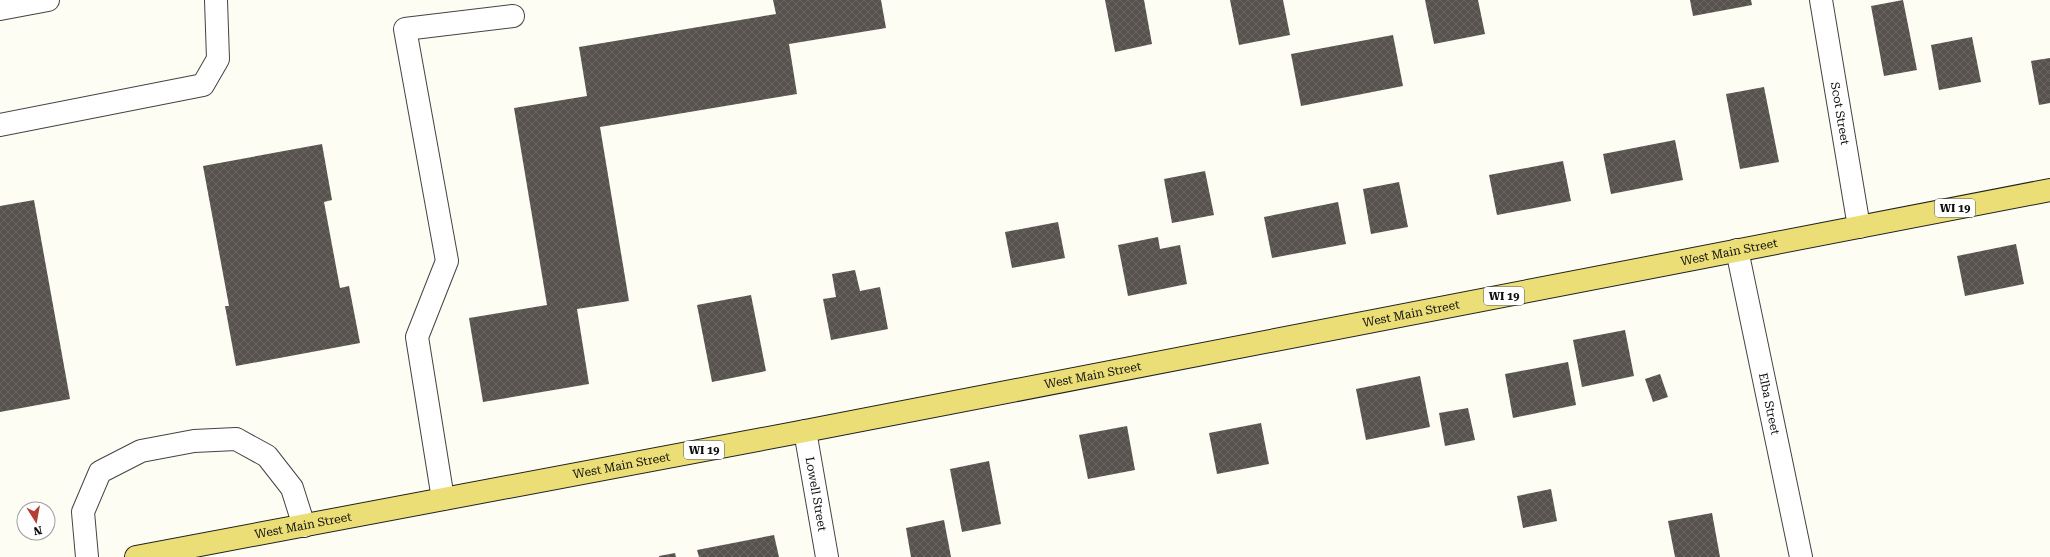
<svg xmlns="http://www.w3.org/2000/svg" width="2050" height="557" font-family="'Roboto Serif',serif">
<style>
.building{fill:url(#building-cross-hatch)}
.lines{fill:none;stroke-linecap:round;stroke-linejoin:round}
.minor-casing{stroke:#434343;stroke-width:24}
.major-casing{stroke:#212121;stroke-width:24}
.minor{stroke:#fff;stroke-width:22}
.major{stroke:#ebde76;stroke-width:22}
.labels{text-anchor:middle;dominant-baseline:central;stroke-width:4;stroke-linejoin:round;paint-order:stroke}
.shield{fill:#fff;stroke:#585858;stroke-width:1}
.shield-label{font-size:11px;font-weight:bold;fill:#101010}
.street-label{font-size:12px;fill:#101010;stroke:#fff}
</style>
<defs>
<pattern id="building-cross-hatch" width="8" height="8" patternUnits="userSpaceOnUse"><rect width="8" height="8" fill="#57524d"/><path d="M0 0l8 8M0 8l8-8" fill="none" stroke="#6a6662"/></pattern>
</defs>
<rect width="100%" height="100%" fill="#fefdf4"/>
<g class="building">
<polygon points="773,0 881,0 886,28 789,44 797,94 600,127 629,301 577,309 589,384 483,402 469,318 547,305 514,108 587,96 579,47 776,14"/>
<polygon points="1105,0 1144,0 1152,44 1115,52"/>
<polygon points="1230,0 1283,0 1290,35 1239,45"/>
<polygon points="1425,0 1478,0 1485,34 1434,44"/>
<polygon points="1690,0 1751,0 1752,5 1693,16"/>
<polygon points="1903,0 1917,70 1884,76 1871,6"/>
<polygon points="1393,35 1403,86 1301,106 1291,54"/>
<polygon points="1972,37 1981,82 1939,90 1931,45"/>
<polygon points="2050,58 2050,103 2039,105 2031,61"/>
<polygon points="1764,87 1779,162 1740,169 1726,94"/>
<polygon points="1675,140 1683,180 1611,194 1603,154"/>
<polygon points="322,144 332,200 324,202 340,288 349,286 360,343 236,366 225,306 229,306 203,166"/>
<polygon points="1563,161 1571,201 1497,215 1489,175"/>
<polygon points="1205,171 1214,215 1172,223 1164,179"/>
<polygon points="1399,182 1408,227 1371,234 1363,189"/>
<polygon points="34,200 70,399 0,412 0,206"/>
<polygon points="1338,202 1346,244 1272,258 1264,217"/>
<polygon points="1058,222 1065,258 1012,268 1005,232"/>
<polygon points="1158,237 1160,249 1180,245 1187,284 1128,296 1118,245"/>
<polygon points="2016,244 2024,284 1965,296 1957,256"/>
<polygon points="855,270 860,291 880,287 888,329 831,340 823,299 836,297 832,274"/>
<polygon points="751,295 766,371 712,382 697,305"/>
<polygon points="1625,330 1634,376 1582,387 1573,340"/>
<polygon points="1568,362 1576,405 1513,418 1505,374"/>
<polygon points="1660,374 1668,397 1653,402 1645,379"/>
<polygon points="1420,376 1430,427 1366,440 1356,389"/>
<polygon points="1468,408 1475,440 1445,446 1439,413"/>
<polygon points="1261,423 1269,464 1217,474 1209,433"/>
<polygon points="1127,426 1135,470 1088,479 1079,435"/>
<polygon points="989,461 1001,524 962,532 950,469"/>
<polygon points="1551,489 1557,521 1523,528 1517,496"/>
<polygon points="1712,513 1720,557 1675,557 1668,521"/>
<polygon points="944,520 951,557 911,557 906,528"/>
<polygon points="774,535 779,557 699,557 697,550"/>
<polygon points="675,553 676,557 659,557 659,556"/>
</g>
<g class="lines">
<g class="minor-casing">
<g id="minor">
<path id="s1" d="M1821,0L1859,227"/>
<polyline points="0,9 48,0"/>
<polyline points="0,125 203,85 218,59 216,0"/>
<path id="s2" d="M1737,250L1801,557"/>
<path id="s3" d="M805,431L827,557"/>
<polyline points="443,499 417,337 447,261 405,29 513,16"/>
<polyline points="87,557 83,512 100,472 141,451 194,441 236,439 267,456 292,488 304,526"/>
</g>
</g>
<g class="major-casing">
<g id="major">
<path id="s4" d="M136,557L805,431L2050,190"/>
</g>
</g>
<use href="#minor" class="minor"/>
<use href="#major" class="major"/>
</g>
<g class="labels">
<g class="shield">
<rect x="1935" y="199" width="40" height="18" rx="3"/>
<rect x="1484" y="287" width="40" height="18" rx="3"/>
<rect x="684" y="441" width="40" height="18" rx="3"/>
</g>
<g class="shield-label">
<text x="1955" y="208">WI 19</text>
<text x="1504" y="296">WI 19</text>
<text x="704" y="450">WI 19</text>
</g>
<g class="street-label">
<text stroke="none"><textPath href="#s1" startOffset="115">Scot Street</textPath></text>
<text stroke="none"><textPath href="#s4" startOffset="1622">West Main Street</textPath></text>
<text stroke="none"><textPath href="#s4" startOffset="1298">West Main Street</textPath></text>
<text stroke="none"><textPath href="#s4" startOffset="974">West Main Street</textPath></text>
<text stroke="none"><textPath href="#s2" startOffset="157">Elba Street</textPath></text>
<text stroke="none"><textPath href="#s4" startOffset="494">West Main Street</textPath></text>
<text stroke="none"><textPath href="#s3" startOffset="64">Lowell Street</textPath></text>
<text stroke="none"><textPath href="#s4" startOffset="170">West Main Street</textPath></text>
</g>
</g>
<g transform="translate(36 521) rotate(169)"><circle r="19" fill="#ffffff" stroke="#9f9f9f"/>
<path d="M0-3L7 15L0 10L-7 15Z" fill="#b33f34"/>
<text y="-6" font-size="11" font-weight="bold" text-anchor="middle" fill="#101010">N</text>
</g>
</svg>
